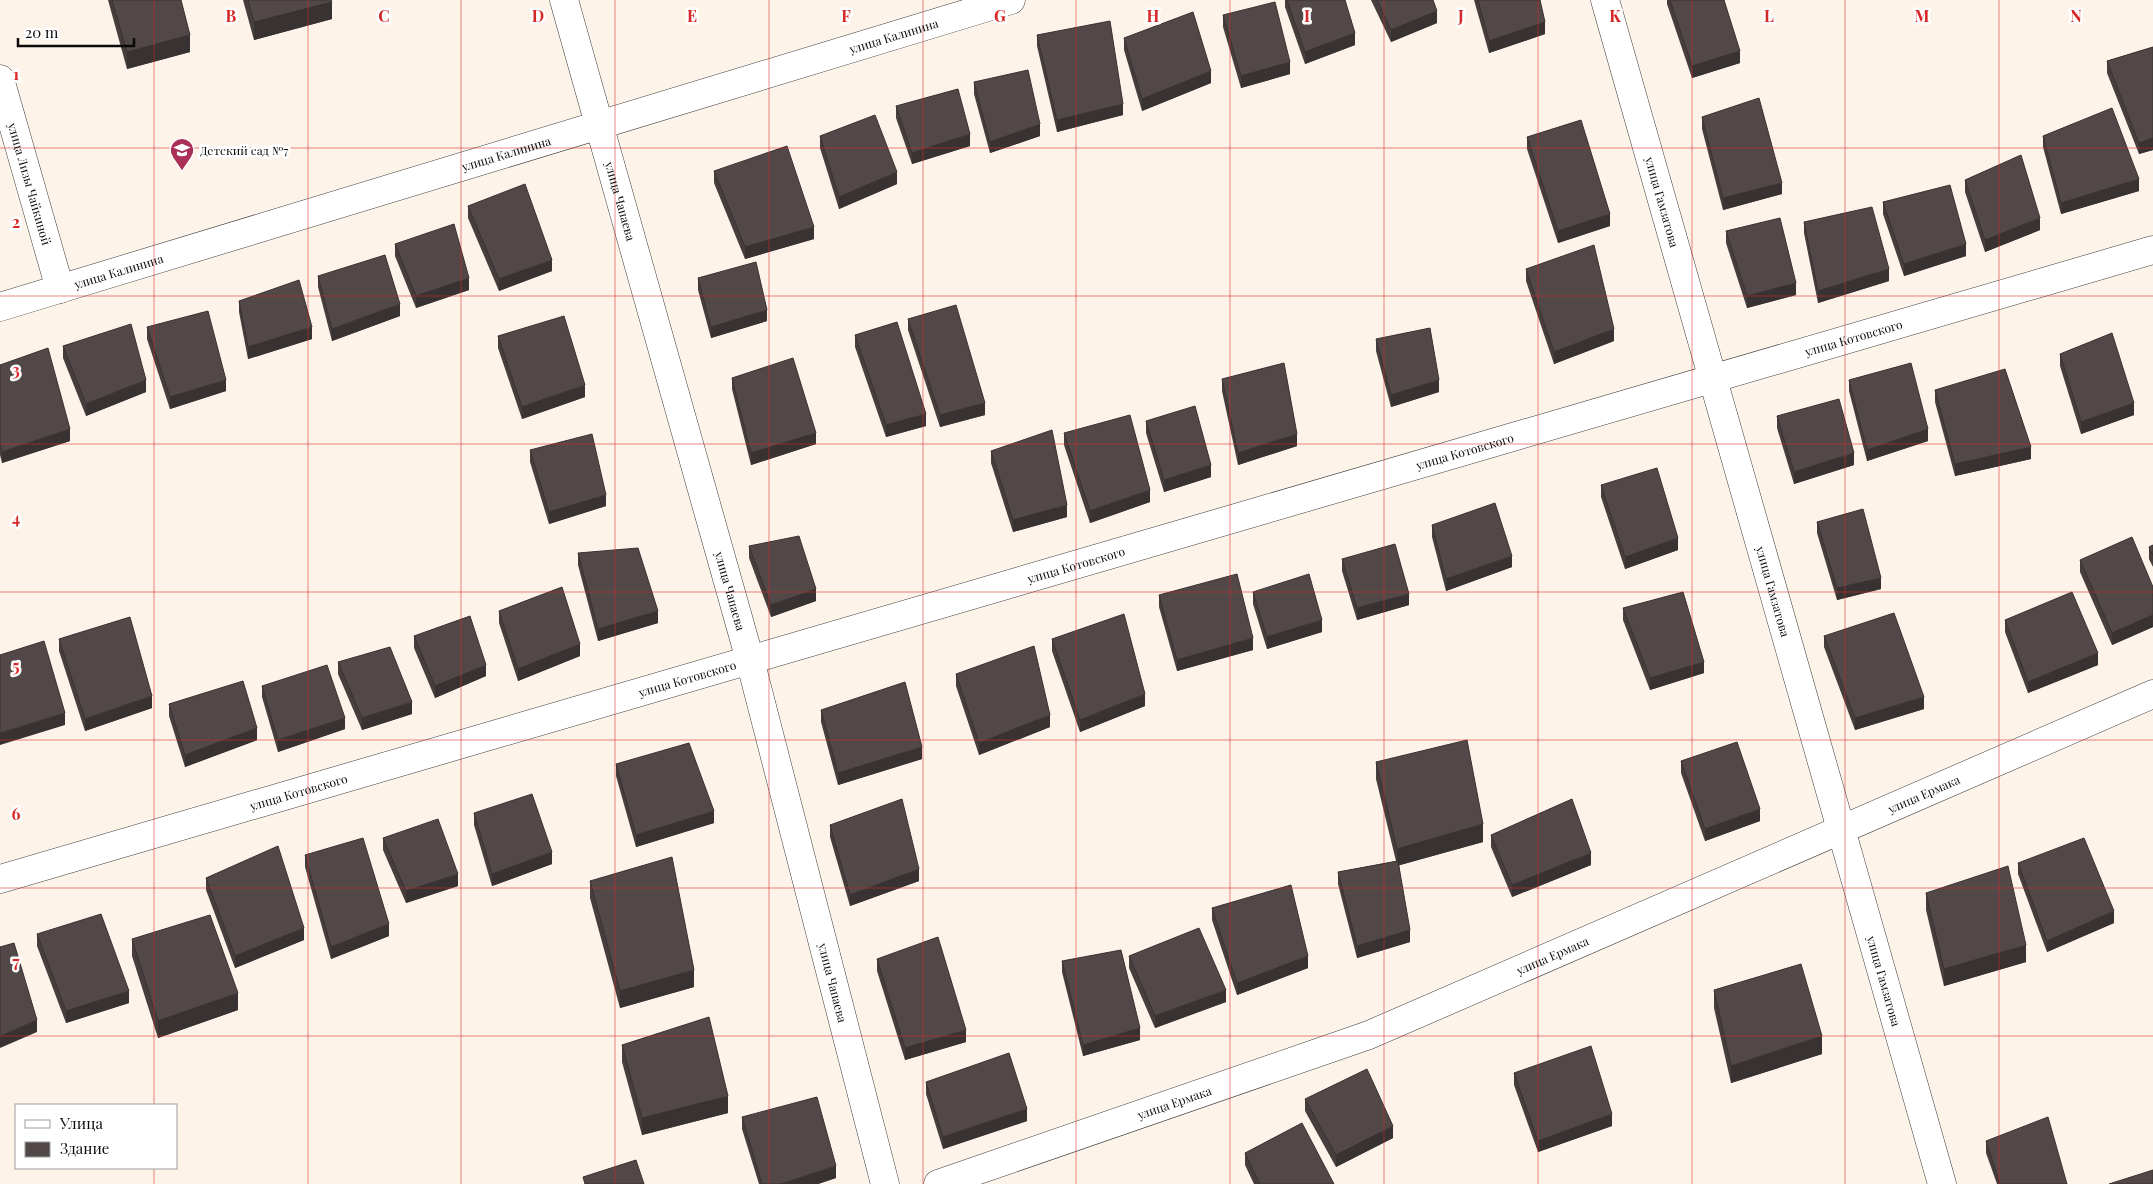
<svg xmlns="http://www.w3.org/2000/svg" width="2153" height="1184" font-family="'Playfair Display',serif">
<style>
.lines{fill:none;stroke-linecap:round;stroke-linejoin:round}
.street-casing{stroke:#3d3d3d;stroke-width:29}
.street{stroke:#fff;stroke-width:28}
.wall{fill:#463e3d}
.shaded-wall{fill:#393232}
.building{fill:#514847;stroke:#393232}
.grid{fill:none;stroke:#d62828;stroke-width:1;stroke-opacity:0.55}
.labels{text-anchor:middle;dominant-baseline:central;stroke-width:5;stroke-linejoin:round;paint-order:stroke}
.street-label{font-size:12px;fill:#0a0a0a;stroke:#fff}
.poi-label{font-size:12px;fill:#0a0a0a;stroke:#fff;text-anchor:start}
.grid-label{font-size:16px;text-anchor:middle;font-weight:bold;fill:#d62828;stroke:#fff;stroke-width:5;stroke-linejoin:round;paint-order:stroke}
</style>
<rect width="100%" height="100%" fill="#fdf3e9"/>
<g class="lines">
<g class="street-casing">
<g id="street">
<path id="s1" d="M564,0L750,660L885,1184"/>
<path id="s2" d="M1605,0L1942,1184"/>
<path id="s3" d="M0,79L60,289"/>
<path id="s4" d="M0,307L1011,0"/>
<path id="s5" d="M0,879L2153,250"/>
<path id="s6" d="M938,1184L1369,1035L2153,694"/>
</g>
</g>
<use href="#street" class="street"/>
</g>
<g class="wall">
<polygon points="108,0 181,0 190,52 127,69"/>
<polygon points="243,0 331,0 332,19 254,40"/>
<polygon points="1285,0 1345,0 1355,45 1305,64 1285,7"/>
<polygon points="1371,0 1433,0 1437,23 1391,42"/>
<polygon points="1474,0 1540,0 1545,34 1489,53"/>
<polygon points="1667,0 1724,0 1740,63 1692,78 1667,4"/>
<polygon points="1223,15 1290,74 1241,88 1223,27"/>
<polygon points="1037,35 1123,115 1057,132 1037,46"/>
<polygon points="1124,38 1211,83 1142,111 1124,50"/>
<polygon points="2153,47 2153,150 2139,154 2107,73 2107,61"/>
<polygon points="974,82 1040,136 990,153 974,94"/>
<polygon points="896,106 970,146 912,164 896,118"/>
<polygon points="1702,117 1782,194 1723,210 1702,129"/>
<polygon points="820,136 897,184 839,209 820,148"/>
<polygon points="2043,136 2139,191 2061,214 2043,147"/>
<polygon points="1527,137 1610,226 1558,243 1527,149"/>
<polygon points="714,171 814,239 745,259 714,183"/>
<polygon points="1965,180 2040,230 1985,252 1965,192"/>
<polygon points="1883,202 1966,256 1904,276 1883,214"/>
<polygon points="468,206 552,271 499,291 468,218"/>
<polygon points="1804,222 1889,281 1818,303 1804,233"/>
<polygon points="1726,231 1796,295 1747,308 1726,243"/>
<polygon points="395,244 469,290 416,308 395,256"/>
<polygon points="1526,269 1614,341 1554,364 1526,281"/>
<polygon points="318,276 400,316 332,341 318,287"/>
<polygon points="698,278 767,321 711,338 698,290"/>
<polygon points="239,301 312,339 248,359 239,312"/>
<polygon points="908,319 985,415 940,427 908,330"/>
<polygon points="147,327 226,391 170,409 147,339"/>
<polygon points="855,335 926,426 886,437 855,347"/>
<polygon points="498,336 585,397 522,419 498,348"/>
<polygon points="1376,339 1439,392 1391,407 1376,351"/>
<polygon points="63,346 146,392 86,416 63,358"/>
<polygon points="2060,354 2134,415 2081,434 2060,366"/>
<polygon points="0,365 70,441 2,463 0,455"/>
<polygon points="732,378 816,444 751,465 732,389"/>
<polygon points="1222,379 1297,446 1238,465 1222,391"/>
<polygon points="1849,380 1928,441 1867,461 1849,391"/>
<polygon points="1935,390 2031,459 1955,476 1935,402"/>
<polygon points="1777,416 1854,465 1794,484 1777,428"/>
<polygon points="1146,421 1211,477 1164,492 1146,433"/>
<polygon points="1064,433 1150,502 1090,523 1064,445"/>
<polygon points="530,450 606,506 549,524 530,462"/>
<polygon points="991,451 1067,517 1013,532 991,463"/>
<polygon points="1601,485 1678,550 1625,569 1601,497"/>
<polygon points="1817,522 1881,589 1837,600 1817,533"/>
<polygon points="1432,525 1512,567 1446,591 1432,537"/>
<polygon points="2153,545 2153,567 2149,559 2149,547"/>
<polygon points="749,546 816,601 771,617 749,558"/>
<polygon points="578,553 658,623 598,641 578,565"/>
<polygon points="1342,559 1409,605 1357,620 1342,571"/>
<polygon points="2080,560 2153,587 2153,627 2112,645 2080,572"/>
<polygon points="1253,592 1322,632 1267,649 1253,604"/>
<polygon points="1159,595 1253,650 1177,671 1159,607"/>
<polygon points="1623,608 1704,673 1650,690 1623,620"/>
<polygon points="499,611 580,656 518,681 499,623"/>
<polygon points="2005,620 2098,665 2028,693 2005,632"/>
<polygon points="414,636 486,676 435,698 414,648"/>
<polygon points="1824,636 1924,709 1855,730 1824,647"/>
<polygon points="59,639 152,708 85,731 59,651"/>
<polygon points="1052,639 1145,706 1080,732 1052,651"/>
<polygon points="338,662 412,714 362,730 338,674"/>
<polygon points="956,674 1050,727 979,755 956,686"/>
<polygon points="262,686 345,729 278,752 262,697"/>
<polygon points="169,704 257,740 185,767 169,716"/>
<polygon points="821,710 922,759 838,785 821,722"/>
<polygon points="1681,761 1760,821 1705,841 1681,773"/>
<polygon points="1376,762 1483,842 1399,865 1410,942 1357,958 1338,884 1338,872 1396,861 1376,779"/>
<polygon points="616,764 714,823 636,847 616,776"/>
<polygon points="474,813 552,864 492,886 474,825"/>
<polygon points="830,825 919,881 850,906 830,837"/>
<polygon points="1491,835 1591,865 1512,897 1491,847"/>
<polygon points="383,838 458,886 406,903 383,850"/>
<polygon points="305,855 389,936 331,959 305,867"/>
<polygon points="2018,863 2114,923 2047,952 2018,874"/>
<polygon points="206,878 304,940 235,968 206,890"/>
<polygon points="590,881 694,987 620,1008 590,898"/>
<polygon points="1926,893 2026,962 1944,986 1926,910"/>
<polygon points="1212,908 1308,968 1237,995 1212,920"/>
<polygon points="37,934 129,1003 66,1023 37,946"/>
<polygon points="132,939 238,1010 158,1038 132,956"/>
<polygon points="1129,956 1226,1002 1155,1028 1129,968"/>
<polygon points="877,959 966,1042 905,1060 877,971"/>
<polygon points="1062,961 1140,1040 1083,1056 1062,972"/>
<polygon points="1714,990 1822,1054 1731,1083 1714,1008"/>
<polygon points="622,1045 728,1113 642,1135 622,1062"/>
<polygon points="1514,1073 1612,1126 1538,1152 1514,1085"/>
<polygon points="926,1082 1027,1121 943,1149 926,1094"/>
<polygon points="1305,1099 1393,1138 1336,1167 1305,1111"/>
<polygon points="742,1117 836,1178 818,1184 759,1184 742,1129"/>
<polygon points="1986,1141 2067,1184 1997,1184 1986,1153"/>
<polygon points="1245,1153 1334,1184 1254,1184 1245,1165"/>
</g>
<g class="shaded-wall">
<polygon points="332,2 332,19 254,40 254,22"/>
<polygon points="1437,11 1437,23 1391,42 1391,30"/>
<polygon points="1545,22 1545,34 1489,53 1489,41"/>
<polygon points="1355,33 1355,45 1305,64 1305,52"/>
<polygon points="190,35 190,52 127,69 127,52"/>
<polygon points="1740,51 1740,63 1692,78 1692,66"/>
<polygon points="1290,62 1290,74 1241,88 1241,76"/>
<polygon points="1211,71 1211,83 1142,111 1142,99"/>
<polygon points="1123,104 1123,115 1057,132 1057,120"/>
<polygon points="1040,124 1040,136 990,153 990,142"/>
<polygon points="970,134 970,146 912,164 912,153"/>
<polygon points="2153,138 2153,150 2139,154 2139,143"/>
<polygon points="897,172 897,184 839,209 839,197"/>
<polygon points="2139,179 2139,191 2061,214 2061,203"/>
<polygon points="1782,183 1782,194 1723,210 1723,198"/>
<polygon points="1610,214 1610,226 1558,243 1558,231"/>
<polygon points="2040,218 2040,230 1985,252 1985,240"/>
<polygon points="814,227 814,239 745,259 745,247"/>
<polygon points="1966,244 1966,256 1904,276 1904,264"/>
<polygon points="552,260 552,271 499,291 499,279"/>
<polygon points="1889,269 1889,281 1818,303 1818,291"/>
<polygon points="469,278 469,290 416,308 416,296"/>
<polygon points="1796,283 1796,295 1747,308 1747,296"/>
<polygon points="400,304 400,316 332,341 332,329"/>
<polygon points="767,310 767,321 711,338 711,327"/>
<polygon points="312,327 312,339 248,359 248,347"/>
<polygon points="1614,329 1614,341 1554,364 1554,352"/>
<polygon points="146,380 146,392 86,416 86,404"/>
<polygon points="226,380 226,391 170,409 170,397"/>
<polygon points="1439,380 1439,392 1391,407 1391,395"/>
<polygon points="585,385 585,397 522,419 522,407"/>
<polygon points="985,403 985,415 940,427 940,415"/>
<polygon points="2134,403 2134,415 2081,434 2081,422"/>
<polygon points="926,414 926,426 886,437 886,425"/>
<polygon points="70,429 70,441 2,463 2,452"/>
<polygon points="1928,429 1928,441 1867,461 1867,450"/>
<polygon points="816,433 816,444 751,465 751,453"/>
<polygon points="1297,434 1297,446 1238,465 1238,453"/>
<polygon points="2031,447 2031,459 1955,476 1955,464"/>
<polygon points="1854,453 1854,465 1794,484 1794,472"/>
<polygon points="1211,465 1211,477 1164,492 1164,480"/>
<polygon points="1150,490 1150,502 1090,523 1090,511"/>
<polygon points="606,495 606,506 549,524 549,512"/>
<polygon points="1067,505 1067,517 1013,532 1013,520"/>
<polygon points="1678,538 1678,550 1625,569 1625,557"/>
<polygon points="1512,556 1512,567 1446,591 1446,579"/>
<polygon points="1881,578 1881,589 1837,600 1837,588"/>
<polygon points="816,589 816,601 771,617 771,605"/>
<polygon points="1409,594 1409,605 1357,620 1357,608"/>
<polygon points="658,611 658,623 598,641 598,629"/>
<polygon points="2153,615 2153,627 2112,645 2112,633"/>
<polygon points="1322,620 1322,632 1267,649 1267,637"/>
<polygon points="1253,638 1253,650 1177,671 1177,660"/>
<polygon points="580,644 580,656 518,681 518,669"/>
<polygon points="2098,653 2098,665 2028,693 2028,682"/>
<polygon points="1704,662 1704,673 1650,690 1650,678"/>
<polygon points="486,665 486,676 435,698 435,686"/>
<polygon points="1145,694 1145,706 1080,732 1080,720"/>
<polygon points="152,696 152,708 85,731 85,719"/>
<polygon points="1924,697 1924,709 1855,730 1855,718"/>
<polygon points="412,702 412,714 362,730 362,718"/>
<polygon points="65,713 65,725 0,745 0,733"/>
<polygon points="1050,715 1050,727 979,755 979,743"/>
<polygon points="345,718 345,729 278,752 278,740"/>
<polygon points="257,728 257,740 185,767 185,755"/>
<polygon points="922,747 922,759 838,785 838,773"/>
<polygon points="1760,809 1760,821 1705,841 1705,829"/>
<polygon points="714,811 714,823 636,847 636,835"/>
<polygon points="1483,824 1483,842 1397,866 1397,849"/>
<polygon points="552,852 552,864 492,886 492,874"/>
<polygon points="1591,853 1591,865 1512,897 1512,885"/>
<polygon points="919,869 919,881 850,906 850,895"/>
<polygon points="458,874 458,886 406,903 406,891"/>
<polygon points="2114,911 2114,923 2047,952 2047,941"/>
<polygon points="389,924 389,936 331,959 331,947"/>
<polygon points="304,928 304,940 235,968 235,956"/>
<polygon points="1410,930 1410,942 1357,958 1357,946"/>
<polygon points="2026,945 2026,962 1944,986 1944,969"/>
<polygon points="1308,956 1308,968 1237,995 1237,983"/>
<polygon points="694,970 694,987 620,1008 620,991"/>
<polygon points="1226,990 1226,1002 1155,1028 1155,1016"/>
<polygon points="129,991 129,1003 66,1023 66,1011"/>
<polygon points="238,993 238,1010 158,1038 158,1021"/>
<polygon points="37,1020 37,1032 0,1048 0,1036"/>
<polygon points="1140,1028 1140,1040 1083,1056 1083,1045"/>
<polygon points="966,1030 966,1042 905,1060 905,1048"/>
<polygon points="1822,1036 1822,1054 1731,1083 1731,1066"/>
<polygon points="728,1096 728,1113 642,1135 642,1118"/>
<polygon points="1027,1109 1027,1121 943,1149 943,1137"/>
<polygon points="1612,1114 1612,1126 1538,1152 1538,1141"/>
<polygon points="1393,1126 1393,1138 1336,1167 1336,1155"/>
<polygon points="836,1166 836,1178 818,1184 781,1184"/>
</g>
<g class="building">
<polygon points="112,0 181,0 190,35 127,52"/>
<polygon points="248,0 331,0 332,2 254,22"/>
<polygon points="1287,0 1345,0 1355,33 1305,52"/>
<polygon points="1377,0 1433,0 1437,11 1391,30"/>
<polygon points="1478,0 1540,0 1545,22 1489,41"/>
<polygon points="1670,0 1724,0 1740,51 1692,66"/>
<polygon points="1275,2 1290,62 1241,76 1223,15"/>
<polygon points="1193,12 1211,71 1142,99 1124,38"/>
<polygon points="1110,21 1123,104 1057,120 1037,35"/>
<polygon points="2153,47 2153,138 2139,143 2107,61"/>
<polygon points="1028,70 1040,124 990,142 974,82"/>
<polygon points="958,89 970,134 912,153 896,106"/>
<polygon points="1759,98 1782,183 1723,198 1702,117"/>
<polygon points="2112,108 2139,179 2061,203 2043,136"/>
<polygon points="875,115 897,172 839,197 820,136"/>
<polygon points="1581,120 1610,214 1558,231 1527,137"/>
<polygon points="787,146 814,227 745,247 714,171"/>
<polygon points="2021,155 2040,218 1985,240 1965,180"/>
<polygon points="525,184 552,260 499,279 468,206"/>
<polygon points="1950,185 1966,244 1904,264 1883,202"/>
<polygon points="1872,207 1889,269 1818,291 1804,222"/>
<polygon points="1780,218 1796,283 1747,296 1726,231"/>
<polygon points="454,224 469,278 416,296 395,244"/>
<polygon points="1594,245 1614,329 1554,352 1526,269"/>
<polygon points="385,255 400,304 332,329 318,276"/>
<polygon points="756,262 767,310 711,327 698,278"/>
<polygon points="299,280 312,327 248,347 239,301"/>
<polygon points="956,305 985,403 940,415 908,319"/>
<polygon points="208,311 226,380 170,397 147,327"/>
<polygon points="564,316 585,385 522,407 498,336"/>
<polygon points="897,322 926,414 886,425 855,335"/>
<polygon points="131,324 146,380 86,404 63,346"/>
<polygon points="1430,328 1439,380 1391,395 1376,339"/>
<polygon points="2112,333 2134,403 2081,422 2060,354"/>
<polygon points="48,348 70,429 2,452 0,443 0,365"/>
<polygon points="793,358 816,433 751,453 732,378"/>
<polygon points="1284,363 1297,434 1238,453 1222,379"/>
<polygon points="1911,363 1928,429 1867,450 1849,380"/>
<polygon points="2005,369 2031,447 1955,464 1935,390"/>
<polygon points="1839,399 1854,453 1794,472 1777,416"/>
<polygon points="1195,406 1211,465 1164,480 1146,421"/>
<polygon points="1130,415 1150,490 1090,511 1064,433"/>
<polygon points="1052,430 1067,505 1013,520 991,451"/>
<polygon points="592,434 606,495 549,512 530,450"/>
<polygon points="1657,468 1678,538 1625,557 1601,485"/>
<polygon points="1495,503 1512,556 1446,579 1432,525"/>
<polygon points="1863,509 1881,578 1837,588 1817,522"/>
<polygon points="799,536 816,589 771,605 749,546"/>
<polygon points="2132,537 2153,587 2153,615 2112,633 2080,560"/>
<polygon points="1395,544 1409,594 1357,608 1342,559"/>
<polygon points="2153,545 2153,556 2149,547"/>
<polygon points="638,548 658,611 598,629 578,553"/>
<polygon points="1237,574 1253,638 1177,660 1159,595"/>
<polygon points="1309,574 1322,620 1267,637 1253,592"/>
<polygon points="562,587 580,644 518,669 499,611"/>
<polygon points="1683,592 1704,662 1650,678 1623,608"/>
<polygon points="2072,592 2098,653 2028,682 2005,620"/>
<polygon points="1894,613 1924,697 1855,718 1824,636"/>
<polygon points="1124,614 1145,694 1080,720 1052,639"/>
<polygon points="470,616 486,665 435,686 414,636"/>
<polygon points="130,617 152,696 85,719 59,639"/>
<polygon points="44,641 65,713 0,733 0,655"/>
<polygon points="1034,646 1050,715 979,743 956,674"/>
<polygon points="390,647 412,702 362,718 338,662"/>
<polygon points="327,665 345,718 278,740 262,686"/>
<polygon points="243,681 257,728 185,755 169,704"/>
<polygon points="905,682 922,747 838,773 821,710"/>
<polygon points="1467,740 1483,824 1397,849 1376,762"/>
<polygon points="1737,742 1760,809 1705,829 1681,761"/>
<polygon points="689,743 714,811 636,835 616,764"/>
<polygon points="532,794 552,852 492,874 474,813"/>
<polygon points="902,799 919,869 850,895 830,825"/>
<polygon points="1572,799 1591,853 1512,885 1491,835"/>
<polygon points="438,819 458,874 406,891 383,838"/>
<polygon points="363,838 389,924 331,947 305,855"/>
<polygon points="2084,838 2114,911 2047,941 2018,863"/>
<polygon points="278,846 304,928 235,956 206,878"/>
<polygon points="672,857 694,970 620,991 590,881"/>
<polygon points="1398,861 1410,930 1357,946 1338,872"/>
<polygon points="2008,866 2026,945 1944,969 1926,893"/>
<polygon points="1291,885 1308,956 1237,983 1212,908"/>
<polygon points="101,914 129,991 66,1011 37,934"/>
<polygon points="210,915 238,993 158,1021 132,939"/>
<polygon points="1199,928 1226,990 1155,1016 1129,956"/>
<polygon points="938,937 966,1030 905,1048 877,959"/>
<polygon points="14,943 37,1020 0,1036 0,947"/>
<polygon points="1121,950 1140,1028 1083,1045 1062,961"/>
<polygon points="1801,964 1822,1036 1731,1066 1714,990"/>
<polygon points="709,1017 728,1096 642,1118 622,1045"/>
<polygon points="1591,1046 1612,1114 1538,1141 1514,1073"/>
<polygon points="1009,1053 1027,1109 943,1137 926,1082"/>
<polygon points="1367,1069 1393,1126 1336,1155 1305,1099"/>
<polygon points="817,1097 836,1166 781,1184 762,1184 742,1117"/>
<polygon points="2048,1117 2067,1184 2000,1184 1986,1141"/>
<polygon points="1302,1123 1334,1184 1260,1184 1245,1153"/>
<polygon points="636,1160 644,1184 585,1184 583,1177"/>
<polygon points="2153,1170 2153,1184 2109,1184"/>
</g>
<path class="grid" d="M154,0V1105M308,0V1184M461,0V1184M615,0V1184M769,0V1184M923,0V1184M1076,0V1184M1230,0V1184M1384,0V1184M1538,0V1184M1692,0V1184M1845,0V1184M1999,0V1184M0,148H2153M0,296H2153M0,444H2153M0,592H2153M0,740H2153M0,888H2153M0,1036H2153M154,1168V1184"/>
<defs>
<g id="school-pin" transform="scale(1.25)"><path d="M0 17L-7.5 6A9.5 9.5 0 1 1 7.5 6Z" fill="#ab3058" stroke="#fff"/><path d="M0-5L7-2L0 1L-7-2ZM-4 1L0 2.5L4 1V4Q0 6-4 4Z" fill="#fff"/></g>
</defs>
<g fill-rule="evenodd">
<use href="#school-pin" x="182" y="150"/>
</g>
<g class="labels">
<g class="street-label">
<text stroke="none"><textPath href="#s4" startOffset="934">улица Калинина</textPath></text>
<text stroke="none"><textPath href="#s4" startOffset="529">улица Калинина</textPath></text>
<text stroke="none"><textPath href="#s3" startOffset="109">улица Лизы Чайкиной</textPath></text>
<text stroke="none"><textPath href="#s1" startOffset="209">улица Чапаева</textPath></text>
<text stroke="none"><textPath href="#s2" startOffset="210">улица Гамзатова</textPath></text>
<text stroke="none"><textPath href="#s4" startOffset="124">улица Калинина</textPath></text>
<text stroke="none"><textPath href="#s5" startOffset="1931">улица Котовского</textPath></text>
<text stroke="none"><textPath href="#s5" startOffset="1526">улица Котовского</textPath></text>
<text stroke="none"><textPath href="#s5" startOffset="1121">улица Котовского</textPath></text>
<text stroke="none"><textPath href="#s1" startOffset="614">улица Чапаева</textPath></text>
<text stroke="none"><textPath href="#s2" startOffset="615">улица Гамзатова</textPath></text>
<text stroke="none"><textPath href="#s5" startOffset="716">улица Котовского</textPath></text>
<text stroke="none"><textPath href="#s5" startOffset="311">улица Котовского</textPath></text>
<text stroke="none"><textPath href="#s6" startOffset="1061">улица Ермака</textPath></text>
<text stroke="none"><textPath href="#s6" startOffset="656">улица Ермака</textPath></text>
<text stroke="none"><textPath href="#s1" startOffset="1019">улица Чапаева</textPath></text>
<text stroke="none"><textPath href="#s2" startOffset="1020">улица Гамзатова</textPath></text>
<text stroke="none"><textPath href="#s6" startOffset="250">улица Ермака</textPath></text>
</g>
<g class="poi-label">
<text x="200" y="150">Детский сад №7</text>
</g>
</g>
<g class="grid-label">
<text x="231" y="22">B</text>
<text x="384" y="22">C</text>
<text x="538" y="22">D</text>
<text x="692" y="22">E</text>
<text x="846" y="22">F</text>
<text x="1000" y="22">G</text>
<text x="1153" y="22">H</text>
<text x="1307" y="22">I</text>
<text x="1461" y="22">J</text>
<text x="1615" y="22">K</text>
<text x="1769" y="22">L</text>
<text x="1922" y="22">M</text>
<text x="2076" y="22">N</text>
<text x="16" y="80">1</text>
<text x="16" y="228">2</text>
<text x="16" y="376">3</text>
<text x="16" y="524">4</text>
<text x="16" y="672">5</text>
<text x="16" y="820">6</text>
<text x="16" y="968">7</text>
</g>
<rect x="15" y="1104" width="162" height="65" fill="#ffffff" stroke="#9d9d9d"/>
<rect x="25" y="1120" width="25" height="8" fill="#ffffff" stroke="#9d9d9d"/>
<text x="60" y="1129" font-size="15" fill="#0a0a0a">Улица</text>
<rect x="25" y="1142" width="25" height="15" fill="#514847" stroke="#9d9d9d"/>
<text x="60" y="1154" font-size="15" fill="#0a0a0a">Здание</text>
<path d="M18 38v8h116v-8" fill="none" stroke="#0a0a0a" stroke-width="2.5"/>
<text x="25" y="38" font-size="15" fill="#0a0a0a" stroke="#ffffff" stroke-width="4" paint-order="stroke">20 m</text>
</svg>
